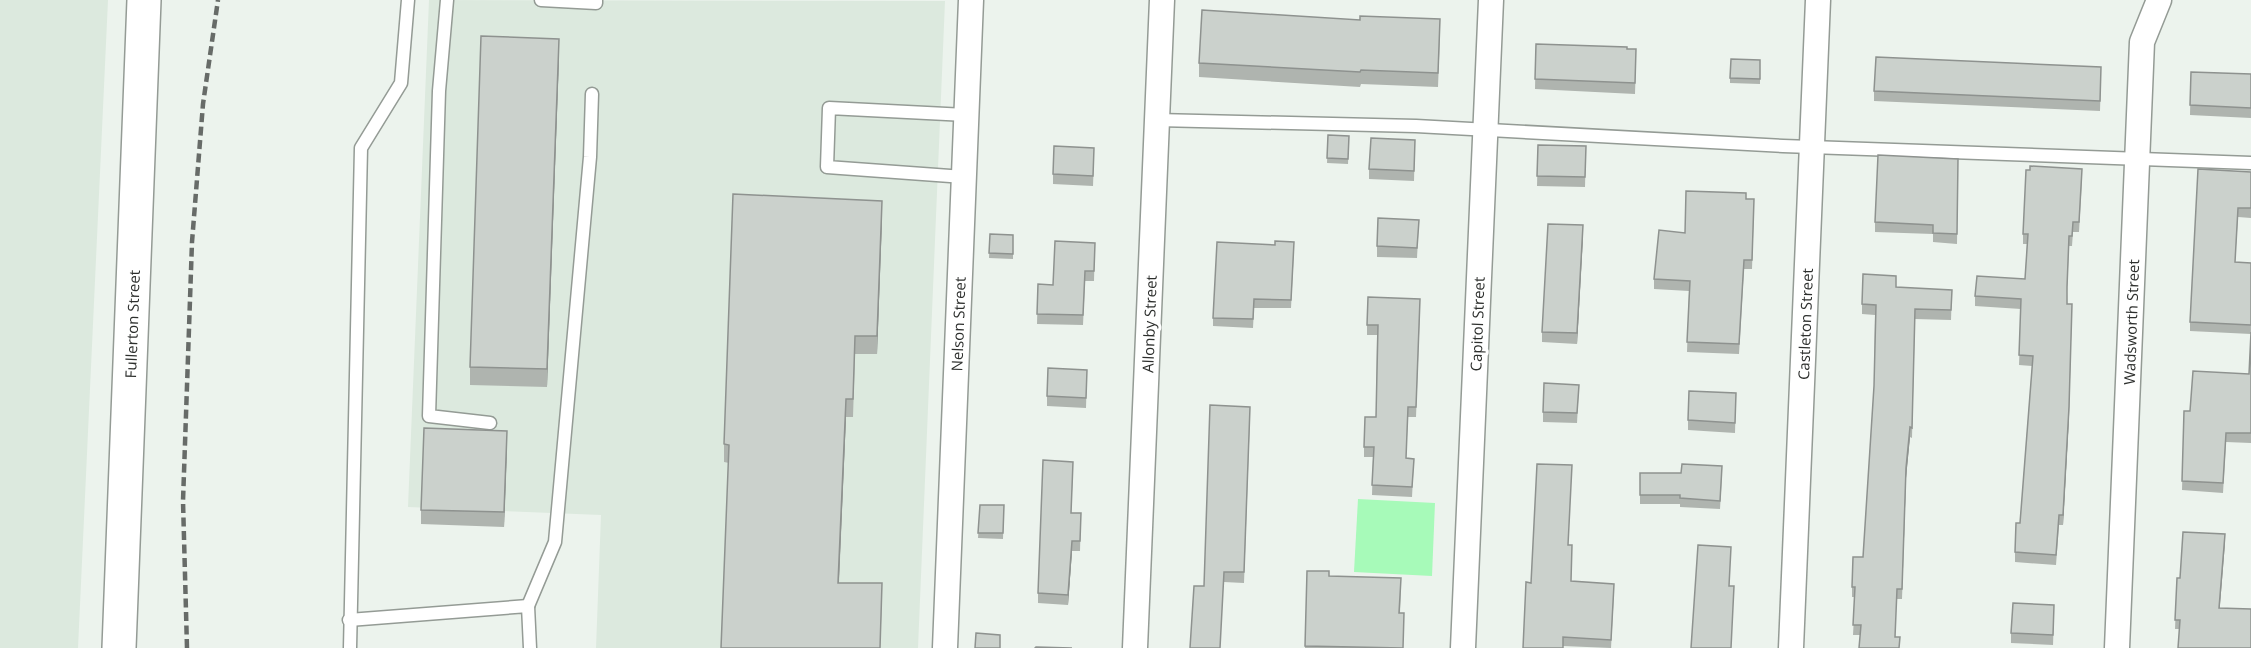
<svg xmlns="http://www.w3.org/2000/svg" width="2251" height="648" font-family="'Open Sans',sans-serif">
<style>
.built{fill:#dce9de}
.green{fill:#a7fab9}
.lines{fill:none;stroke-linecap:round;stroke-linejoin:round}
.lane-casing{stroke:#949b95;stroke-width:15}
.street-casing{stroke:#949b95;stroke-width:27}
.secondary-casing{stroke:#949b95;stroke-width:36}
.lane{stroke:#fff;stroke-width:12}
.street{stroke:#fff;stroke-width:24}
.secondary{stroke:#fff;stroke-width:33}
.rail{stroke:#676b68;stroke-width:4.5;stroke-dasharray:9 4.5;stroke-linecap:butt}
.wall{fill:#afb4af}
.shaded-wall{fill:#8e928f}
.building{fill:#cbd1cc;stroke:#8e928f;stroke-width:1.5}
.labels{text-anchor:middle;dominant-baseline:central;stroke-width:6;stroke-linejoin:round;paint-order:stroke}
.street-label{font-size:15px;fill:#2d2f2d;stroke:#fff}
</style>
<rect width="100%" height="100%" fill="#ecf3ed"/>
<g class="built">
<polygon points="0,0 108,0 78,648 0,648"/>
<polygon points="429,0 945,1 918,648 596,648 601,515 408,507"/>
</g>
<polygon class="green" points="1358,499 1435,503 1432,576 1354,572"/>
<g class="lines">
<g class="lane-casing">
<g id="lane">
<polyline points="447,0 439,91 429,416 490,423"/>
<polyline points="541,0 596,3 596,0"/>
<polyline points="1157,120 1416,126 1783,146 2251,163"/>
<polyline points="964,177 827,167 829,108 966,115"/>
<polyline points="528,606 555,542 590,157 592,94"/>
<polyline points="349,620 528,606 530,648"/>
<polyline points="350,648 361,148 401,83 408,0"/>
</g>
</g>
<g class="street-casing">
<g id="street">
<polyline points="945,648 971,0"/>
<polyline points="1135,648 1162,0"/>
<polyline points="1463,648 1491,0"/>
<polyline points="1791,648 1818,0"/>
<polyline points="2117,648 2142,42 2159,0"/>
</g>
</g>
<g class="secondary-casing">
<polyline id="secondary" points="119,648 144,0"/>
</g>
<use href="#lane" class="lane"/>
<use href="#street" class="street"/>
<use href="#secondary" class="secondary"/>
<polyline class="rail" points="187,648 183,501 192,242 203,104 218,0"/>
</g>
<g class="wall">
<polygon points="1440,34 1438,87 1361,84 1360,87 1199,77 1199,63"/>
<polygon points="1536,44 1627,49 1636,59 1635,94 1535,89"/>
<polygon points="559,57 547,387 470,385 470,367"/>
<polygon points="1760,60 1760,84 1730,83 1730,78"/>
<polygon points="2191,72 2251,74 2251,118 2190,115"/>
<polygon points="2101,77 2100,111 1874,101 1874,91"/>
<polygon points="1328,135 1349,136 1348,164 1327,163"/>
<polygon points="1415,140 1414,181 1369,179 1369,169"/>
<polygon points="1538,145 1586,146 1585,187 1537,186"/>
<polygon points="1094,158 1093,186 1053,184 1053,174"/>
<polygon points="1958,159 1957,244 1933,242 1933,234 1875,232 1875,222"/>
<polygon points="2251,172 2251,218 2238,217 2235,262 2251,263 2251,443 2226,442 2223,493 2182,490 2184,411 2190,411 2249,374 2251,334 2190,331 2190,322"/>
<polygon points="2082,179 2079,232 2073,232 2072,246 2069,246 2067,292 2069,417 2063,525 2059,525 2056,565 2015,562 2015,552 2020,523 2032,366 2019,365 2021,309 1975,306 1975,296 2025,279 2027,244 2023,244 2023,234"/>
<polygon points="1746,199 1754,209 1752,269 1744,269 1739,354 1687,352 1689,291 1654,289 1654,279 1685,233"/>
<polygon points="882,219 877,354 855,354 853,417 846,417 839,583 882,601 880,648 721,648 729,463 724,462 724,444"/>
<polygon points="1419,220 1417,258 1377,257 1377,246"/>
<polygon points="990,234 1013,235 1013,259 989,258"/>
<polygon points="1583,236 1577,344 1542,342 1542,332"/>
<polygon points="1095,243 1094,281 1085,281 1083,325 1037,324 1038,284 1053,285"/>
<polygon points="1294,250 1291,308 1254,308 1253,328 1213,326 1213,318"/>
<polygon points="1896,287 1952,290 1951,320 1915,319 1912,438 1910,437 1906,478 1902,599 1897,599 1860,635 1853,635 1855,597 1852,597 1852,587 1863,557 1874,386 1875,315 1862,314 1862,304"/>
<polygon points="1420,309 1416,417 1408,417 1406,458 1414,459 1412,497 1372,495 1373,457 1364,457 1364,447 1376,417 1377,335 1367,335 1367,325"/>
<polygon points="1087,370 1086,408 1047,406 1047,396"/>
<polygon points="1579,385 1577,423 1543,422 1543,412"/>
<polygon points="1736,393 1735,433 1688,430 1688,420"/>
<polygon points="1250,417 1244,583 1224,582 1204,586"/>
<polygon points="507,446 504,527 421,524 421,510"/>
<polygon points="1073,472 1071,513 1081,513 1080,551 1072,551 1068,605 1038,603 1038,593"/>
<polygon points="1640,473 1722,475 1720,509 1680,507 1680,504 1640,504"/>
<polygon points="980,505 1004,505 1003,539 978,538"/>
<polygon points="2225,543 2179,629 2175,629 2177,578 2180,578"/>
<polygon points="1569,545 1571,581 1614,593 1611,648 1563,646 1531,583"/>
<polygon points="1307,571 1329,576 1401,587 1400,613 1403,648 1305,648"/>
<polygon points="2054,616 2053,645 2011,643 2011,633"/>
</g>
<g class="shaded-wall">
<polygon points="559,39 559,57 547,387 547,369"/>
<polygon points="882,201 882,219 877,354 877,336"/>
<polygon points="1583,225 1583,236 1577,344 1577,333"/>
<polygon points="2072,304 2069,417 2063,525 2063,515"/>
<polygon points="846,399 846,417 838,601 838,583"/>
<polygon points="1910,427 1910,437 1906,478 1902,599 1906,468"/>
<polygon points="507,431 507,446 504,527 504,512"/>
<polygon points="2225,534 2225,543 2219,617 2219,608"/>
<polygon points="1072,541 1072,551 1068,605 1068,595"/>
</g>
<g class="building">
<polygon points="1202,10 1360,20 1360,16 1440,19 1438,73 1361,70 1360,72 1199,63"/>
<polygon points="481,36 559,39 547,369 470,367"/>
<polygon points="1536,44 1627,47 1627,49 1636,49 1635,83 1535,79"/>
<polygon points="1876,57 2101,67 2100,101 1874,91"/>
<polygon points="1731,59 1760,60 1760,79 1730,78"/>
<polygon points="2191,72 2251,74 2251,108 2190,105"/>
<polygon points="1328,135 1349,136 1348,159 1327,158"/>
<polygon points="1371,138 1415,140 1414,171 1369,169"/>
<polygon points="1538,145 1586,146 1585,177 1537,176"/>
<polygon points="1054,146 1094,148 1093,176 1053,174"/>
<polygon points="1878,155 1958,159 1957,234 1933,233 1933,225 1875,222"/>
<polygon points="2030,166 2082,169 2079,222 2073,222 2072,236 2069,236 2067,287 2067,304 2072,304 2069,407 2063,515 2059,515 2056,555 2015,552 2016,523 2020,523 2033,356 2019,355 2021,299 1975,296 1977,276 2025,279 2028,234 2023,234 2026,170 2030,170"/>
<polygon points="2198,169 2251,172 2251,208 2238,208 2235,262 2251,263 2251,325 2190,322"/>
<polygon points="1686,191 1746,193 1746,199 1754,199 1752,260 1744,260 1739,344 1687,342 1690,281 1654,279 1659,230 1685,233"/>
<polygon points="733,194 882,201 877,336 855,336 853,399 846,399 838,583 882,583 880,648 721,648 729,445 724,444"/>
<polygon points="1378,218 1419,220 1417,248 1377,246"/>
<polygon points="1548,224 1583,225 1577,333 1542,332"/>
<polygon points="990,234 1013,235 1013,254 989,253"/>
<polygon points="1055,241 1095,243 1094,271 1085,271 1083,315 1037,314 1038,284 1053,285"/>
<polygon points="1275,241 1294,242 1291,300 1254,299 1253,319 1213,318 1217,242 1275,245"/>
<polygon points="1863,274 1896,276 1896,287 1952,290 1951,310 1915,309 1912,428 1910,427 1906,468 1902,589 1897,589 1895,637 1900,637 1899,648 1859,648 1861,625 1853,625 1855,587 1852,587 1853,557 1863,557 1874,386 1876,305 1862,304"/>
<polygon points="1368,297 1420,299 1416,407 1408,407 1406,458 1414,459 1412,487 1372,485 1374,447 1364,447 1365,417 1376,417 1378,325 1367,325"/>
<polygon points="2251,332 2251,433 2226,433 2223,483 2182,481 2184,411 2190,411 2193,371 2249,374"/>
<polygon points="1048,368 1087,370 1086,398 1047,396"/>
<polygon points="1544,383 1579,385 1577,413 1543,412"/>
<polygon points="1689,391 1736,393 1735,423 1688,420"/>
<polygon points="1210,405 1250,407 1244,572 1224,572 1220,648 1190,648 1194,586 1204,586"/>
<polygon points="424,428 507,431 504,512 421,510"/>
<polygon points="1043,460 1073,462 1071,513 1081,513 1080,541 1072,541 1068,595 1038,593"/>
<polygon points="1537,464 1572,465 1568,545 1572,545 1571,581 1614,584 1611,640 1563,637 1563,648 1523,648 1526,582 1531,583"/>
<polygon points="1682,464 1722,466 1720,501 1680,498 1680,495 1640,495 1640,473 1681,473"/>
<polygon points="980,505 1004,505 1003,533 978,533"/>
<polygon points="2183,532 2225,534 2219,608 2251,609 2251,648 2178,648 2180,620 2175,620 2177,578 2180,578"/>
<polygon points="1698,545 1731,547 1729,586 1734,586 1731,648 1691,648"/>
<polygon points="1307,571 1329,571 1329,576 1401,578 1399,613 1404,613 1403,648 1305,646"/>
<polygon points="2013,603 2054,605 2053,635 2011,633"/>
<polygon points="976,633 1000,635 1000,648 975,648"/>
<polygon points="1036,647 1072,648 1035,648"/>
</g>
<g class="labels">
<g class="street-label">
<text transform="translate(2131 322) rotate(-88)">Wadsworth Street</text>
<text transform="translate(132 324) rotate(-88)">Fullerton Street</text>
<text transform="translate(958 324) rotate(-88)">Nelson Street</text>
<text transform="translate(1149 324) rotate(-88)">Allonby Street</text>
<text transform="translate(1477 324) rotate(-88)">Capitol Street</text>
<text transform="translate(1805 324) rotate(-88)">Castleton Street</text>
</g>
</g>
</svg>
